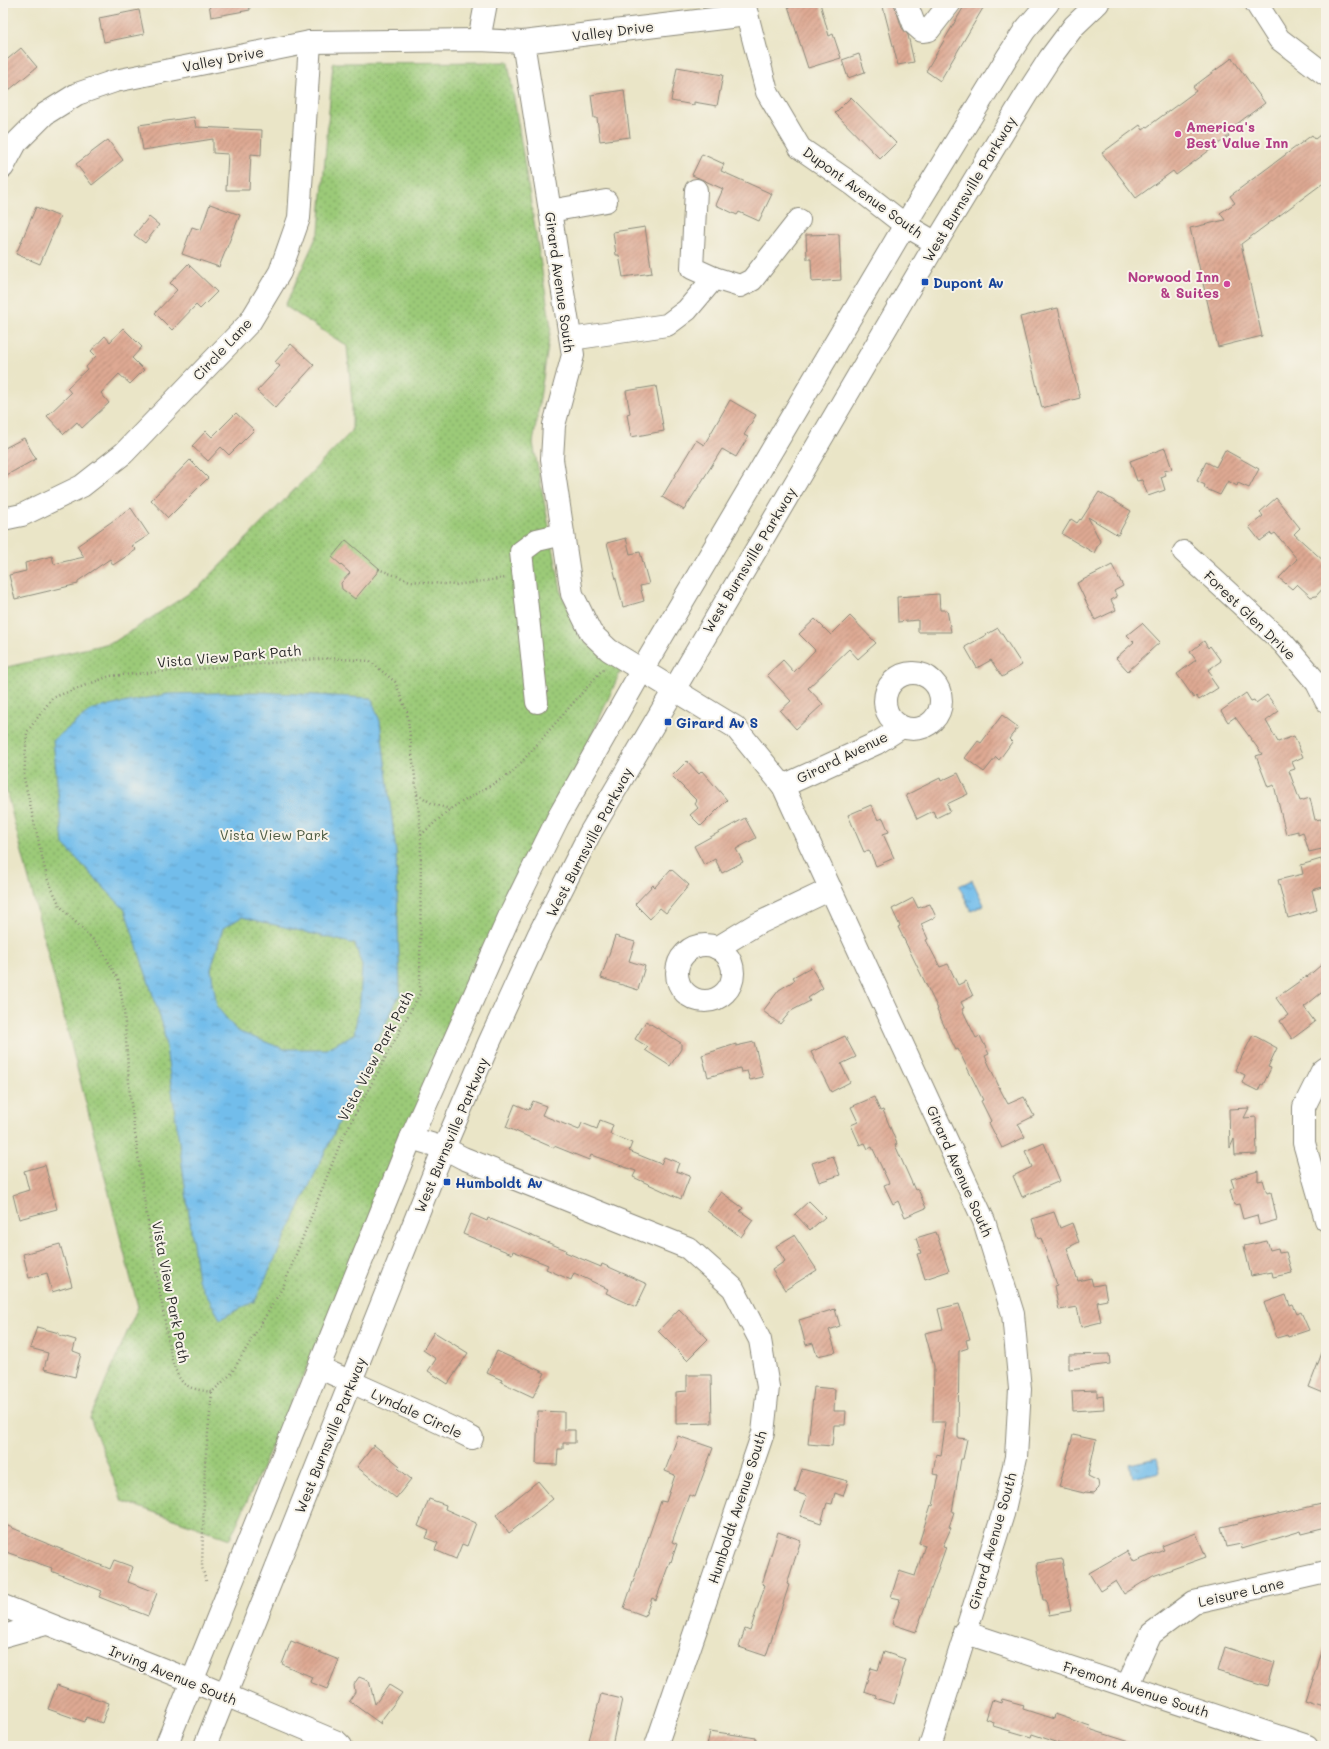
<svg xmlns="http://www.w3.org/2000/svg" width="1329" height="1749" font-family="Mali,sans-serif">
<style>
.park{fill:url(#park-dots);stroke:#637a52}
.water{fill:url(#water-ripples);stroke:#4e748b;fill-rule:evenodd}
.building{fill:url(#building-hatch)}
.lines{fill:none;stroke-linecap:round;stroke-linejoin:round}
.minor-casing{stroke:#8a8879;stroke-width:24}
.path{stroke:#8a8879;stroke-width:2.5;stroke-dasharray:1 3;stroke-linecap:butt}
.minor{stroke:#fff;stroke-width:22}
.hotel-dot{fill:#d1479c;stroke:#f7f3e8;stroke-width:1.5}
.transit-dot{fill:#1a4fb4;stroke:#f7f3e8;stroke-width:1.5}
.labels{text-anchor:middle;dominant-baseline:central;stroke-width:4;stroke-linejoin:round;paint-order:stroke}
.street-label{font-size:14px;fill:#2b2b2b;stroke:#f7f3e8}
.hotel-label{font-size:14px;font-weight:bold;fill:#b23c85;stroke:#f7f3e8;text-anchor:start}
.transit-label{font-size:14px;font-weight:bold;fill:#164399;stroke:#f7f3e8;text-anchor:start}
.park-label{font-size:14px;fill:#4d5b42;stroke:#f7f3e8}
</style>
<defs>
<pattern id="park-dots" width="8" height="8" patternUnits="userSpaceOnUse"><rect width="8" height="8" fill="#9bca78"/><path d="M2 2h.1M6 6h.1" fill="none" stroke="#7fa463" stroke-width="1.8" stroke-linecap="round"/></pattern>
<pattern id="water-ripples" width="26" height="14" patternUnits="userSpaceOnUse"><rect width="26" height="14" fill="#72bdeb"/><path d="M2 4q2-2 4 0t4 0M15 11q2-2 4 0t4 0" fill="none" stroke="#5e9abf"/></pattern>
<pattern id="building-hatch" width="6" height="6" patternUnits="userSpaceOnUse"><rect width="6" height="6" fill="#dea993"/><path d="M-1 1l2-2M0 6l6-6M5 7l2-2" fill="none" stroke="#b48a78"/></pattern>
</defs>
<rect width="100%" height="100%" fill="#f7f3e8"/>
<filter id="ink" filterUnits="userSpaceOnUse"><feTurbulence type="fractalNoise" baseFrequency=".025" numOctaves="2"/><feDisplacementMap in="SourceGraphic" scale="8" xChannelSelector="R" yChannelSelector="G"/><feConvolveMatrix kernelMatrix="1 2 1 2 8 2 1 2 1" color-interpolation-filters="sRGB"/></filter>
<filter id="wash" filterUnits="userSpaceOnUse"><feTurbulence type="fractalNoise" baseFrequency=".012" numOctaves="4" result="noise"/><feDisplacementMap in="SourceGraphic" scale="16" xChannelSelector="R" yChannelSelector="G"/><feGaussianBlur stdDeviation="0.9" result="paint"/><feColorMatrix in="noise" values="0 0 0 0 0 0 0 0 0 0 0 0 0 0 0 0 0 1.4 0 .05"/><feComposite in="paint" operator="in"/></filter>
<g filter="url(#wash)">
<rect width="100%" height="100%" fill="#eae5c7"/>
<polygon class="park" points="508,62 551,327 533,443 562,595 587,644 622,668 230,1539 122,1501 90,1418 138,1307 3,778 3,668 114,642 199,587 352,431 352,402 347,346 285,306 319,231 333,63"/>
<g class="water">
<path d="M258,692L371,698L380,721L396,851L400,993L255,1301L220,1319L198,1280L163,1026L125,910L63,844L53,740L93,709L168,694ZM242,917L355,944L362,966L360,1001L354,1034L326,1049H284L237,1031L217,1007L211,969L223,928Z"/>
<polygon points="972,880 984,905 971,911 959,886"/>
<polygon points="1157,1458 1160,1472 1133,1478 1130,1464"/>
</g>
<g id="blocks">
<g class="building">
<polygon points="209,3 249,3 250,10 211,17"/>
<polygon points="800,3 820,3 829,36 833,34 841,58 808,68 788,6"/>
<polygon points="882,3 894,3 902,28 908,35 914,62 898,65"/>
<polygon points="966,3 986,3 940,81 926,71"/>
<polygon points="139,10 144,34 104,42 99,18"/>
<polygon points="21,48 37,67 3,95 3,63"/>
<polygon points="859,54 865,72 848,78 842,60"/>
<polygon points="1232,58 1265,103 1226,132 1229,136 1176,175 1173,171 1136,198 1102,153 1140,125 1143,130 1196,91 1193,87"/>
<polygon points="677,67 723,75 717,106 694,102 694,105 671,101"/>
<polygon points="624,90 630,137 600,141 597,118 594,118 591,95"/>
<polygon points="851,97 896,143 880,159 835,113"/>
<polygon points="194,117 196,127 262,130 261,155 251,154 249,190 226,190 228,154 213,153 213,139 143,150 139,125"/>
<polygon points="1312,135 1315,139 1320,135 1326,144 1326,181 1241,244 1262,336 1218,347 1190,228 1225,220 1220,213 1235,203 1230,196"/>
<polygon points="108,140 123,160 92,185 76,164"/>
<polygon points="702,154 724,164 721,171 772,194 759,221 739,212 737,215 716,205 723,189 692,175"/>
<polygon points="210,204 240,215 219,267 182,254 192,227 201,230"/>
<polygon points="36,207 60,217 40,264 16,254"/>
<polygon points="149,217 159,225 145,243 134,235"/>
<polygon points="645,227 652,273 623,277 619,255 616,255 613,232"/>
<polygon points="839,234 841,280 812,282 811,259 807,259 806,235"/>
<polygon points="188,264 217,292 200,309 196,305 172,330 155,313 177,290 170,283"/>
<polygon points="1058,308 1080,398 1042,408 1020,317"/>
<polygon points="123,328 142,347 132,358 144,370 130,384 119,374 101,393 109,403 82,428 77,422 64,434 47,416 71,393 67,388 87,369 86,367 96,356 91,351 105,336 110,342"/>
<polygon points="291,344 314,365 275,408 257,391 280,366 275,362"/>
<polygon points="656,386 664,431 631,437 627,414 630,413 626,391"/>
<polygon points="730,400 756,415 744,435 748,437 736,457 722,449 684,510 662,497 696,440 704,445"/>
<polygon points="236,413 254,430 229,455 221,447 208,461 192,446 206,431 212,437"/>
<polygon points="24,438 36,459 3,477 3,449"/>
<polygon points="1165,448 1172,469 1164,471 1166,475 1161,477 1165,490 1148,496 1142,480 1137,481 1130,461"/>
<polygon points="1225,450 1259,469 1249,488 1238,483 1237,486 1228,481 1220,495 1204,488 1205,485 1197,481 1206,462 1216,467"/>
<polygon points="190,460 208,478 168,518 151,500"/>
<polygon points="1099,492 1131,511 1118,535 1088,517 1100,541 1094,553 1062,534 1071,519 1077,523 1080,519 1081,520"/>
<polygon points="1276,498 1300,528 1294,534 1326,563 1326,585 1316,596 1311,597 1297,584 1292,589 1279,578 1297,559 1275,533 1272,535 1271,533 1260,541 1249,527 1263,516 1260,512"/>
<polygon points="131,508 149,535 132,546 136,550 113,565 110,559 78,581 78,584 15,599 9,575 26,571 25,563 52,556 54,564 84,557 77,546"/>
<polygon points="626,538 630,554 640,552 649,584 640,586 644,601 623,607 607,543"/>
<polygon points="346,540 380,569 355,599 342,589 341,583 350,573 332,557"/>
<polygon points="1112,565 1123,586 1114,591 1117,597 1111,600 1116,610 1095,620 1077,583"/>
<polygon points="939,594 940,610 947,610 951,632 918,632 918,620 898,622 897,597"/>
<polygon points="850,616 876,643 858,659 849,649 808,688 823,704 796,729 780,711 791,701 767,675 783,660 794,672 815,650 799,634 815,619 831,635"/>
<polygon points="1142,623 1160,642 1128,671 1116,658 1134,642 1127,635"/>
<polygon points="998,628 1022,665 1002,677 991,660 977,668 965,647"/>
<polygon points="1204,641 1208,648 1210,646 1221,661 1208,670 1213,676 1211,678 1218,688 1199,700 1196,696 1194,698 1177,674 1196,660 1190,652"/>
<polygon points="1246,693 1251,701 1254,700 1256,703 1267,695 1279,711 1266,721 1278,742 1294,736 1303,757 1292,762 1295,769 1289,771 1300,801 1310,798 1315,820 1321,819 1326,837 1326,848 1309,852 1303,832 1298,834 1298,831 1286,834 1274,785 1268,787 1256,756 1262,754 1235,717 1228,722 1221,711"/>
<polygon points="1002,715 1018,727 1009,739 1012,742 999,760 996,757 984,772 965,758 978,741 981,743"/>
<polygon points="687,761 699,774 702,771 727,800 701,826 690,815 698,808 695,804 697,801 672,776"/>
<polygon points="958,773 968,794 947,804 950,811 936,818 933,811 917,819 906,795 940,778 941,781"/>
<polygon points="871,805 878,820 883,818 889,832 883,834 894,858 876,866 869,850 864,852 848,815"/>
<polygon points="745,818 756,838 736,849 743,862 722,873 715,859 704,865 694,846"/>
<polygon points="1321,859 1326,877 1326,886 1312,890 1317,910 1288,918 1278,880 1303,874 1301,865"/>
<polygon points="671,869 689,885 666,913 660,908 650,919 635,904 653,885 655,887"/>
<polygon points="913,898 918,908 930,904 936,917 921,924 928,939 926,940 940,967 948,964 958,985 966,981 973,996 961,1002 964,1008 962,1009 976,1038 980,1036 989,1054 985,1056 1001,1091 1008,1104 1024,1097 1034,1116 1018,1124 1025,1137 1002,1148 989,1123 991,1121 981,1101 983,1100 958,1049 956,1050 947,1032 937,1010 938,1009 898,927 900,926 892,909"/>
<polygon points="615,936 635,942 629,961 645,966 638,990 601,978"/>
<polygon points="1326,961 1326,989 1304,1007 1315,1022 1292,1039 1280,1021 1288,1015 1276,998 1307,976 1307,977"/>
<polygon points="811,967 823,988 808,998 810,1001 791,1011 780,1024 763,1011 779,990 795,980 793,977"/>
<polygon points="646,1021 681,1043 681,1049 670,1066 645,1050 648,1047 635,1039"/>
<polygon points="1253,1035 1277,1048 1268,1067 1271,1068 1263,1085 1261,1084 1258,1091 1242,1083 1245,1075 1235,1070"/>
<polygon points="845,1036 856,1057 841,1064 850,1082 831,1092 811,1052"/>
<polygon points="754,1042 763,1077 750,1080 747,1071 741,1072 740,1068 708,1077 702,1055 736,1044 736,1046"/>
<polygon points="874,1097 880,1111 883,1110 897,1144 895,1145 915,1190 918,1189 926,1208 905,1217 898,1201 893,1204 884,1185 889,1183 872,1147 868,1149 865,1143 860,1145 851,1125 858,1122 851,1107"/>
<polygon points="533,1101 546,1106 542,1115 579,1130 582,1123 597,1129 600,1120 613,1125 610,1134 632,1143 629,1151 661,1164 664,1157 679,1163 676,1171 690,1176 681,1199 633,1177 636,1171 591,1155 589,1160 554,1146 554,1148 506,1127 515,1104 529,1110"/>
<polygon points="1249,1108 1244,1118 1256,1117 1257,1154 1235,1155 1234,1139 1230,1148 1229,1109"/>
<polygon points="1044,1143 1060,1181 1022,1197 1013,1176 1032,1167 1025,1151"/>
<polygon points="833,1156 840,1175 819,1182 812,1163"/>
<polygon points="45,1165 57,1209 19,1219 13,1195 29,1190 24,1171"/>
<polygon points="1258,1171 1258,1181 1263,1180 1267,1193 1271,1192 1277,1220 1259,1225 1257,1215 1243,1219 1239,1204 1234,1205 1230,1190 1234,1188 1231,1179"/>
<polygon points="721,1192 743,1208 740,1211 753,1220 741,1237 707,1211"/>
<polygon points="809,1201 825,1217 810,1230 795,1214"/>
<polygon points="1054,1212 1060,1228 1072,1223 1079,1242 1067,1248 1078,1281 1091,1278 1093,1286 1104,1284 1107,1300 1097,1302 1101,1322 1081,1327 1077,1307 1059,1310 1054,1286 1057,1285 1041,1238 1038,1239 1032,1219"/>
<polygon points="471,1214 487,1221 488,1218 566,1250 565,1252 601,1267 602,1264 647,1284 636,1307 606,1293 608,1289 574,1273 571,1280 546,1269 548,1265 513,1251 512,1254 463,1234"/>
<polygon points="936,1232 949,1271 925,1279 917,1254 921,1253 916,1238"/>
<polygon points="794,1235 817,1270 785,1290 772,1270 785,1261 776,1246"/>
<polygon points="1267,1241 1270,1250 1278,1248 1279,1253 1286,1252 1292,1273 1273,1277 1272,1272 1251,1276 1244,1246"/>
<polygon points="60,1244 72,1286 52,1292 47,1273 29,1278 23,1254"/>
<polygon points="1286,1295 1290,1306 1293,1305 1297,1314 1301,1312 1309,1330 1288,1337 1287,1335 1277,1338 1264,1303"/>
<polygon points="959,1304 970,1339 966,1340 968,1348 959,1351 958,1438 967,1439 963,1459 961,1459 952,1512 954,1512 949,1527 951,1528 943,1546 946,1547 916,1632 892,1624 900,1599 891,1597 899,1571 915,1576 925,1545 919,1543 931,1505 933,1506 939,1475 933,1474 936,1454 941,1455 946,1422 933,1422 934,1366 925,1333 943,1329 938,1309"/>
<polygon points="679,1309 708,1339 687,1360 658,1331"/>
<polygon points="835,1309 840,1326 829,1330 836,1352 817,1356 813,1343 806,1345 799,1320"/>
<polygon points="37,1327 59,1333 59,1335 76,1340 73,1351 81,1354 75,1377 44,1369 48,1353 30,1348"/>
<polygon points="434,1332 468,1353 448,1384 428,1371 436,1359 423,1350"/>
<polygon points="1325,1345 1326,1345 1326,1394 1309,1387"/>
<polygon points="497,1351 545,1373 533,1397 501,1382 502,1380 487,1373"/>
<polygon points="1109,1354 1110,1364 1069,1369 1069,1355"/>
<polygon points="687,1375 711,1375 712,1423 676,1424 676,1392 687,1391"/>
<polygon points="814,1387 835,1389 834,1411 846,1411 845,1425 834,1425 832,1446 808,1444"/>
<polygon points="1097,1390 1097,1397 1103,1396 1104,1409 1073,1411 1072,1391"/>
<polygon points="538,1411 564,1412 564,1430 575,1430 575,1443 563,1443 563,1449 558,1449 557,1465 536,1464"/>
<polygon points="1073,1435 1096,1440 1088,1476 1098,1481 1099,1488 1094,1493 1085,1492 1084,1493 1059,1487"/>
<polygon points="678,1436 713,1448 695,1497 689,1495 672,1542 677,1544 671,1562 670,1561 656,1600 652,1598 645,1616 624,1608 661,1501 666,1502 675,1475 665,1471"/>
<polygon points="374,1445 400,1466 398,1468 411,1479 396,1498 357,1467"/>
<polygon points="802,1469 848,1481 843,1496 835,1493 832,1504 827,1503 821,1523 800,1516 807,1496 795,1492"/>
<polygon points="538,1481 553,1499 509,1533 496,1515"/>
<polygon points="429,1499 446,1505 445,1509 476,1523 467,1546 462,1544 456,1559 435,1550 438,1543 426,1538 429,1531 418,1526"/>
<polygon points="1326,1503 1326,1528 1302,1534 1301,1531 1242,1549 1241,1544 1226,1547 1221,1527"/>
<polygon points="3,1524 27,1534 26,1535 110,1569 114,1560 133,1567 128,1582 157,1593 148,1616 99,1597 102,1591 51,1571 52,1568 3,1551"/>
<polygon points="778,1532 801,1540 787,1584 789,1585 766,1656 739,1647 745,1629 750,1631 765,1585 762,1584"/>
<polygon points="1196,1533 1206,1557 1153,1576 1124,1594 1116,1581 1100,1591 1089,1573 1127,1551 1134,1562 1164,1550 1162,1546"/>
<polygon points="1062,1559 1071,1611 1049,1615 1046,1600 1043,1600 1037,1563"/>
<polygon points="291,1641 339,1660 327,1689 310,1682 312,1677 282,1664"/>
<polygon points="1225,1647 1274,1663 1267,1686 1218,1671"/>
<polygon points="1323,1649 1326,1649 1326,1708 1306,1701"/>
<polygon points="884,1652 905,1659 901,1673 903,1674 894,1704 875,1698 876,1695 864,1691 871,1668 878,1670"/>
<polygon points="359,1677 369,1681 375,1704 389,1685 402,1693 380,1722 381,1724 349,1701 355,1692 354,1684"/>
<polygon points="57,1685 109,1703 102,1723 86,1717 85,1722 48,1709"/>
<polygon points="601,1694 622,1699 612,1746 596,1746 588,1744"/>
<polygon points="1002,1699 1024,1705 1023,1709 1054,1719 1055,1714 1090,1726 1089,1729 1133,1743 1133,1746 1068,1746 1032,1734 1031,1737 993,1726 994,1722 986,1719 992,1700 1001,1703"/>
<polygon points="710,1731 756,1738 755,1746 707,1746"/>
</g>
</g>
</g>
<g filter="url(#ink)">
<use href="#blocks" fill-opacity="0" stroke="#8a8879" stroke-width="1"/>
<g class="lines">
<g class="minor-casing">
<g id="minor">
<polyline points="744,3 767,92 800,148 855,186 905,225 936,243"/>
<polyline points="906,3 914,24 922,31 929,30 950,3"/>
<polyline points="1256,3 1279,39 1326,75"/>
<polyline points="479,40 486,3"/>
<polyline points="523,42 573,355 554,425 552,459 572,594 591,633 609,650 735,727 783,786 984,1221 1013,1314 1020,1389 1016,1457 1003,1514 930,1746"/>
<polyline points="3,167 16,143 45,114 77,94 115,81 310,42 479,40 523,42 747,15"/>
<polyline points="696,190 692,268 714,278"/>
<polyline points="550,211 606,201"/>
<polyline points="571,339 667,325 687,310 714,278 740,286 752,280 799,220"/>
<polyline points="3,519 22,515 82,486 124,453 250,322 280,272 299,218 310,42"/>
<polyline points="1184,552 1283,643 1317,683 1326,701"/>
<circle cx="913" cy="701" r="28"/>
<polyline points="537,702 521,552 537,540 563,534"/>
<polyline points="783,786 877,743 902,727"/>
<circle cx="705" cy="973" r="28"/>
<polyline points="717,948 755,925 831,889"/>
<polyline points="1326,1068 1322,1071 1304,1107 1304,1143 1326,1220"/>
<polyline points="411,1138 444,1148 463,1158 688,1248 733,1288 760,1340 768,1387 763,1433 656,1746"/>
<path d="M320,1368C371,1391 422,1413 472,1438"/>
<polyline points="3,1606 192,1681 337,1742 341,1746"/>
<polyline points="964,1632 1307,1746"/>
<polyline points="3,1636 46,1624"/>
<polyline points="1127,1686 1151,1634 1194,1602 1326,1572"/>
<polyline points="166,1746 411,1138 509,917 558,818 642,670 905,225 1008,56 1025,30 1048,3"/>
<polyline points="205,1746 444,1148 489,1043 538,936 590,833 936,243 1026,95 1050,58 1074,26 1098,3"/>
</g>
</g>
<g class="path">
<polyline points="378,569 410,581 455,585 506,578"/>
<polyline points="417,794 433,804 450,809"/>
<polyline points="421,835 450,809 512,773 602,670 604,670"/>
<path d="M206,1581L202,1567L205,1463L212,1392L231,1374L283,1287L342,1139L420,993L421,835L417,794L407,712L395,682L370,661L331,658L110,676L52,698L27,732L24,778L47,878L60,906L101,948L119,981L124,1011L130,1097L145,1205L171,1357C180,1384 182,1388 212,1392"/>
</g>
<use href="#minor" class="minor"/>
</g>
</g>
<g class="hotel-dot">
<circle cx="1178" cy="134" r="4"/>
<circle cx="1227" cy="284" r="4"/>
</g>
<g class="transit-dot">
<rect x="921" y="278" width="8" height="8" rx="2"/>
<rect x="664" y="718" width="8" height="8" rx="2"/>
<rect x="443" y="1178" width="8" height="8" rx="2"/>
</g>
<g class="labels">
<g class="street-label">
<text transform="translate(613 31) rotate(-7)">Valley Drive</text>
<text transform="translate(223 59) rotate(-11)">Valley Drive</text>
<text transform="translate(969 189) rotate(-59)">West Burnsville Parkway</text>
<text transform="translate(863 192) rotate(36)">Dupont Avenue South</text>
<text transform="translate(560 282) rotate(82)">Girard Avenue South</text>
<text transform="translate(222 349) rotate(-47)">Circle Lane</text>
<text transform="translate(749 560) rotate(-59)">West Burnsville Parkway</text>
<text transform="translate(1250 615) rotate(44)">Forest Glen Drive</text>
<text transform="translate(229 656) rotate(-5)">Vista View Park Path</text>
<text transform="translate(842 757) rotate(-26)">Girard Avenue</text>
<text transform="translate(589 842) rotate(-62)">West Burnsville Parkway</text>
<text transform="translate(375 1056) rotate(-62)">Vista View Park Path</text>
<text transform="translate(451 1135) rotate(-67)">West Burnsville Parkway</text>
<text transform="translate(960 1171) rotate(66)">Girard Avenue South</text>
<text transform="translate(171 1292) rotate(79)">Vista View Park Path</text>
<text transform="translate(417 1413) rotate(25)">Lyndale Circle</text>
<text transform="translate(330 1435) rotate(-68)">West Burnsville Parkway</text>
<text transform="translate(737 1507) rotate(-72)">Humboldt Avenue South</text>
<text transform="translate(992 1541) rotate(-74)">Girard Avenue South</text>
<text transform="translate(1241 1592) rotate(-13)">Leisure Lane</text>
<text transform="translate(173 1675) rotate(22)">Irving Avenue South</text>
<text transform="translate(1136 1689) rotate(18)">Fremont Avenue South</text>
</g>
<g class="hotel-label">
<text x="1186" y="126">America's<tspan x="1186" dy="16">Best Value Inn</tspan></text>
<text x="1219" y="276" text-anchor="end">Norwood Inn<tspan x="1219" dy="16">&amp; Suites</tspan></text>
</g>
<g class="transit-label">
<text x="933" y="282">Dupont Av</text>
<text x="676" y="722">Girard Av S</text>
<text x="455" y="1182">Humboldt Av</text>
</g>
<g class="park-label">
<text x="274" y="834">Vista View Park</text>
</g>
</g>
<rect width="1329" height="1749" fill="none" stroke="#f7f3e8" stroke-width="16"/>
</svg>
